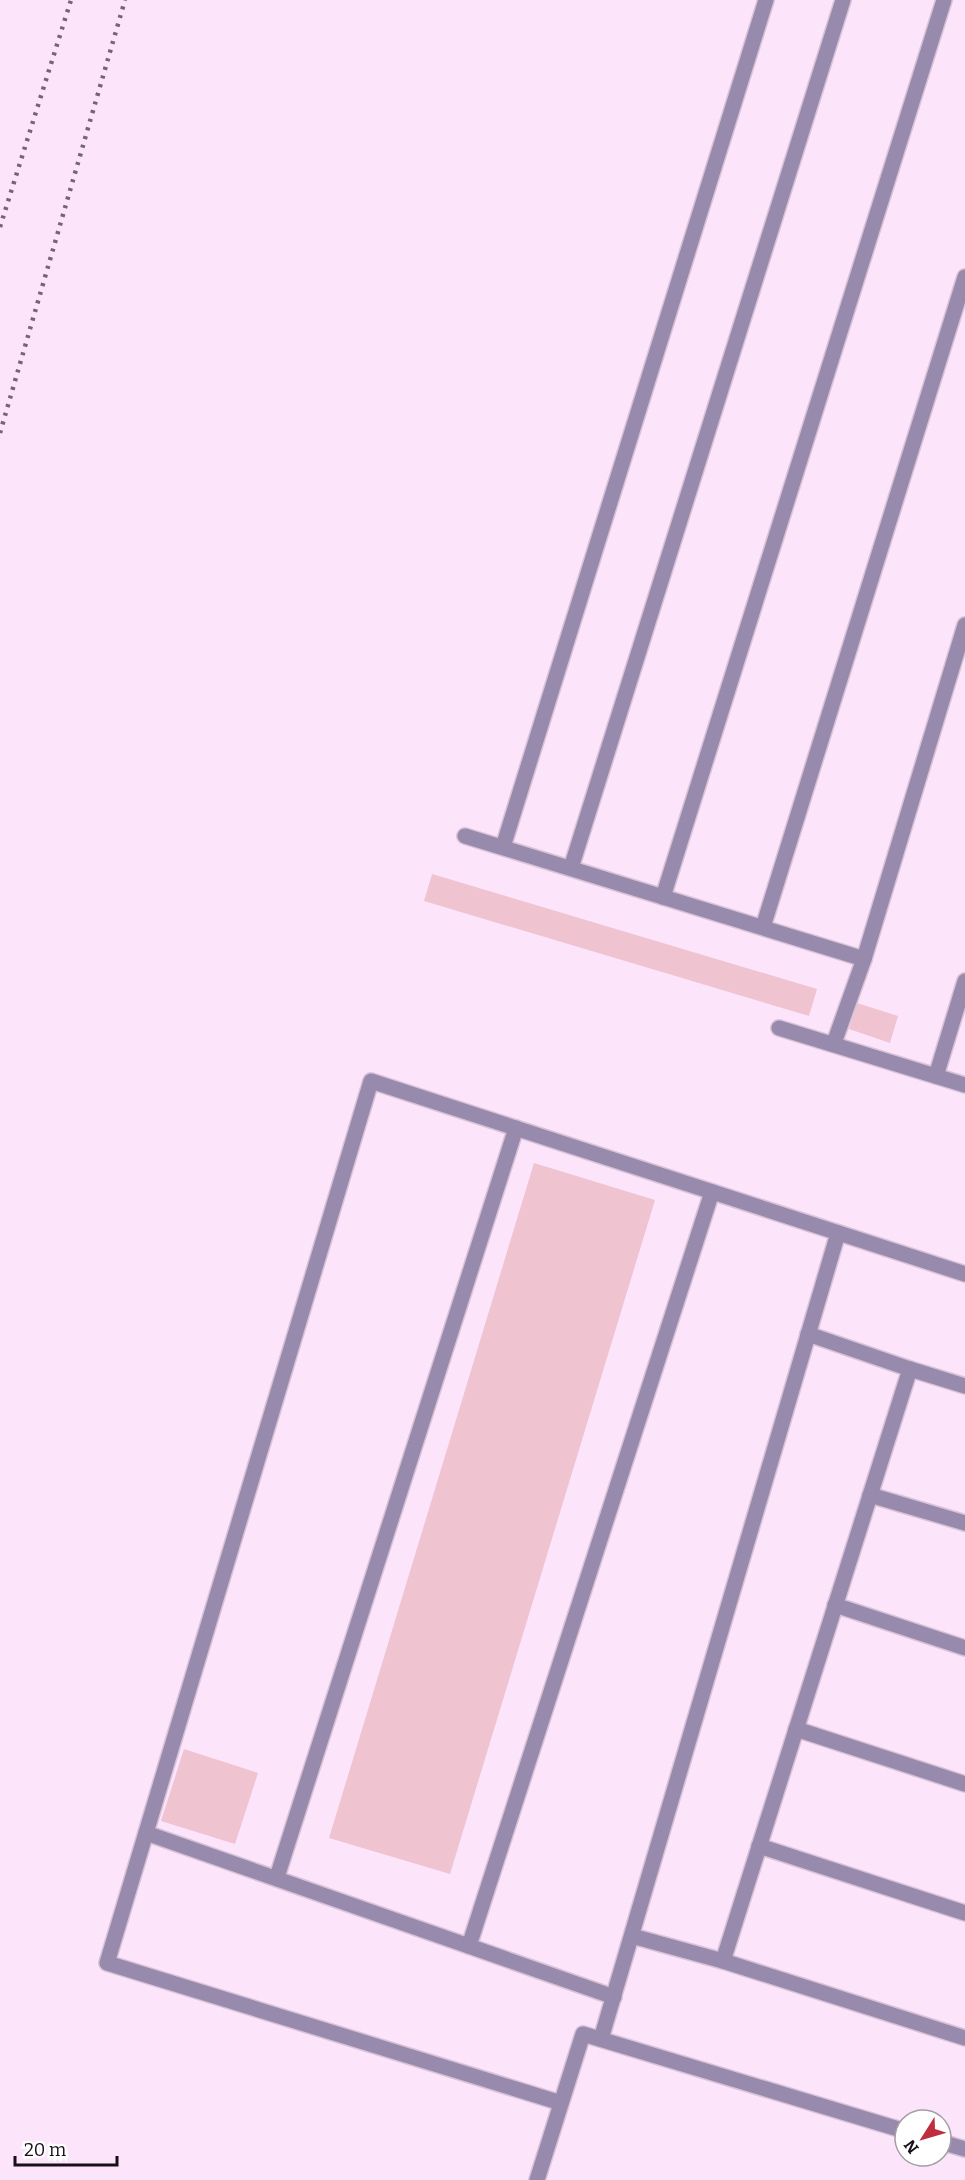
<svg xmlns="http://www.w3.org/2000/svg" width="965" height="2180" font-family="Bitter,serif">
<style>
.building{fill:#f0c3d1}
.lines{fill:none;stroke-linecap:round;stroke-linejoin:round}
.lane-casing{stroke:#d8c2d7;stroke-width:18}
.lane{stroke:#978aac;stroke-width:15}
.rail{stroke:#746574;stroke-width:4.5;stroke-dasharray:3 6;stroke-linecap:butt}
</style>
<rect width="100%" height="100%" fill="#fce4fb"/>
<g class="building">
<polygon points="432,874 817,989 809,1016 424,901"/>
<polygon points="857,1003 898,1016 890,1043 849,1029"/>
<polygon points="534,1163 655,1200 450,1874 329,1838"/>
<polygon points="184,1749 258,1773 235,1844 161,1821"/>
</g>
<g class="lines">
<g class="lane-casing">
<g id="lane">
<polyline points="465,836 864,959"/>
<polyline points="503,847 766,0"/>
<polyline points="571,868 843,0"/>
<polyline points="663,897 944,0"/>
<polyline points="763,927 965,277"/>
<polyline points="779,1028 965,1085"/>
<polyline points="834,1043 864,959 965,625"/>
<polyline points="936,1076 965,981"/>
<polyline points="910,1369 965,1386"/>
<polyline points="870,1495 965,1523"/>
<polyline points="835,1605 965,1648"/>
<polyline points="796,1729 965,1784"/>
<polyline points="146,1833 614,1997"/>
<polyline points="759,1846 965,1913"/>
<polyline points="277,1877 516,1128"/>
<polyline points="632,1936 723,1961 910,1369 808,1334"/>
<polyline points="469,1946 712,1192"/>
<polyline points="723,1961 965,2038"/>
<polyline points="601,2039 838,1233"/>
<polyline points="561,2103 107,1963 371,1081 965,1274"/>
<polyline points="941,2142 965,2149"/>
<polyline points="537,2180 583,2034 905,2131"/>
</g>
</g>
<use href="#lane" class="lane"/>
<g class="rail">
<polyline points="0,227 71,0"/>
<polyline points="0,433 125,0"/>
</g>
</g>
<g transform="translate(923 2138) rotate(233)"><circle r="28" fill="#ffffff" stroke="#a39fa3" stroke-width="1.5"/>
<path d="M0-4.5L10 22L0 15L-10 22Z" fill="#bf2e3e"/>
<text y="-9" font-size="16" font-weight="bold" text-anchor="middle" fill="#190f19">N</text>
</g>
<path d="M15 2156v9h102v-9" fill="none" stroke="#190f19" stroke-width="3"/>
<text x="24" y="2156" font-size="18" fill="#190f19" stroke="#ffffff" stroke-width="4.5" paint-order="stroke">20 m</text>
</svg>
